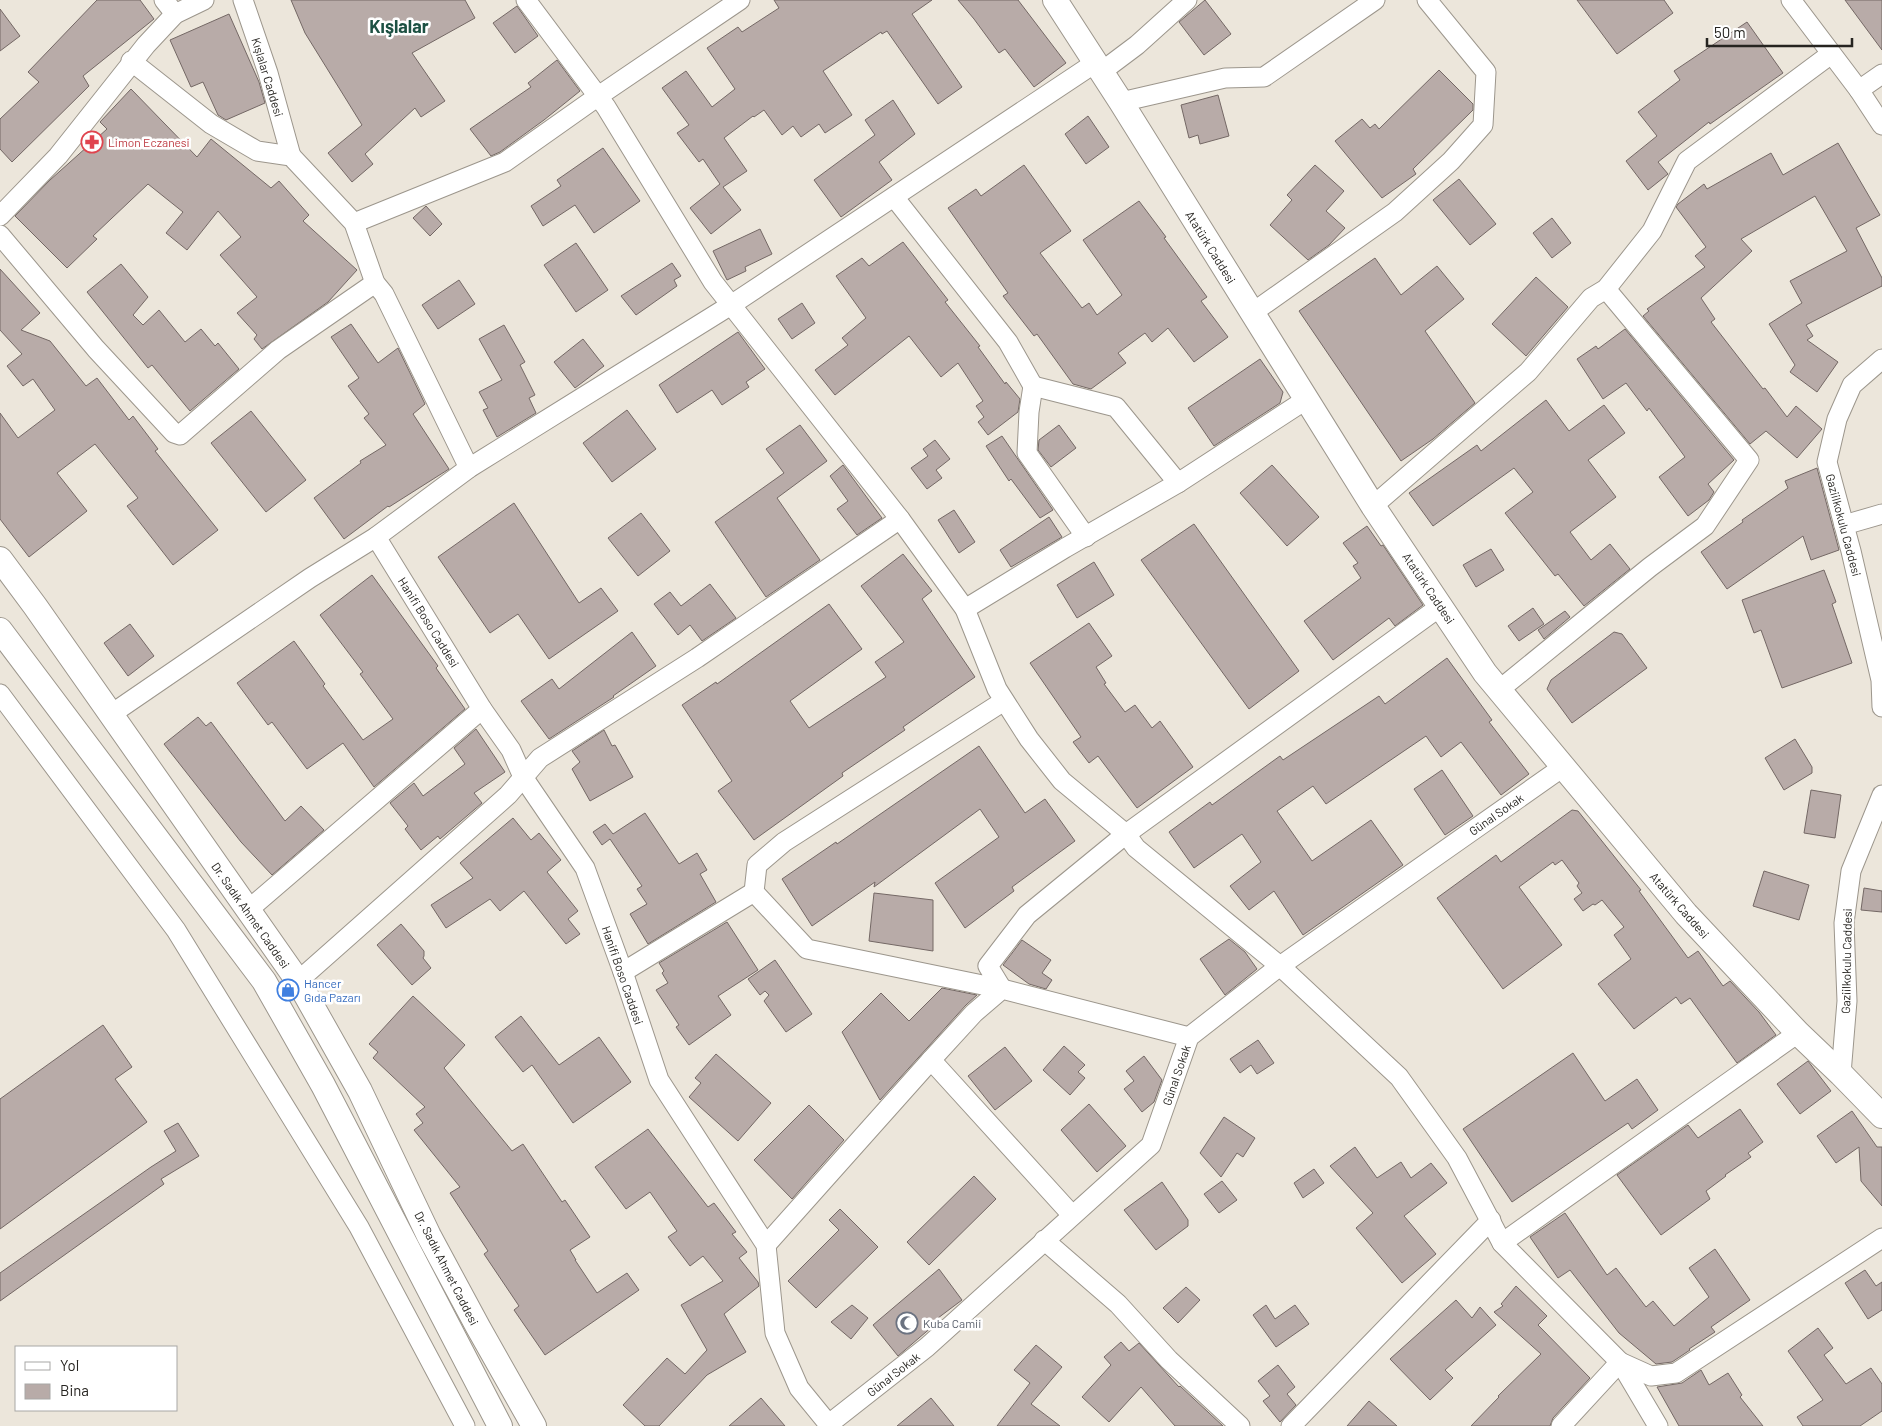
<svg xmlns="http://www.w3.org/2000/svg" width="1882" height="1426" font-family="Barlow,sans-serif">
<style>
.building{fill:#b8aba8;stroke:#746865}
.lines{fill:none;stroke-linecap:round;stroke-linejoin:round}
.minor-casing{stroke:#9c968c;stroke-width:21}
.tertiary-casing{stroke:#9c968c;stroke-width:26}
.minor{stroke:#fff;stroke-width:19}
.tertiary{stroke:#fff;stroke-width:24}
.labels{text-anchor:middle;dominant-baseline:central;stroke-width:5;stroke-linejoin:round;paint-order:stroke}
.street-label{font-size:12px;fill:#262420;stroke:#fff}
.health-label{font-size:12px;fill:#be3a42;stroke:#fff;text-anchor:start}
.shop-label{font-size:12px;fill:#366cbe;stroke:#fff;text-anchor:start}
.worship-label{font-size:12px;fill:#5b616d;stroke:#fff;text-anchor:start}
.district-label{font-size:18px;font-weight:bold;fill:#1d5143;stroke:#fff}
</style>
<rect width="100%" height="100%" fill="#ece6db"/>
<g class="building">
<polygon points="97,0 140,0 154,19 83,76 89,86 12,162 0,149 0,119 39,82 28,72"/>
<polygon points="291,0 465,0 475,18 412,53 445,101 421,117 415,108 365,154 373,164 352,182 328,153 362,125 305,33"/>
<polygon points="774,0 932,0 912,14 962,87 938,104 887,31 882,34 881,32 823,71 852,115 825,133 819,124 801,137 793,126 782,135 764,110 754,117 753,116 724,138 747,171 723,187 741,210 711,234 690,208 720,184 703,159 699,162 677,133 689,125 662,88 686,71 712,107 735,89 707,48 738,27 742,32 779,8"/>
<polygon points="958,0 1018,0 1066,63 1034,87 1005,49 999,53 974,19"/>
<polygon points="1205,0 1231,34 1204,55 1179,22"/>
<polygon points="1577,0 1664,0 1673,13 1617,54"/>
<polygon points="1845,0 1882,0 1882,50"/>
<polygon points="517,6 538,36 515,53 493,23"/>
<polygon points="0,9 20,36 0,51"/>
<polygon points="229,14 259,82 265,103 226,120 218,115 203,82 191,87 170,40"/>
<polygon points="1747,22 1783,73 1710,124 1709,122 1658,162 1668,174 1648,190 1626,161 1657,136 1638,112 1680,80 1674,71"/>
<polygon points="557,60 580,91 544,120 500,152 491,156 470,129 531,87 528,83"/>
<polygon points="1439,70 1473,104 1473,110 1413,169 1416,174 1382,198 1335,141 1362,119 1370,128 1375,124 1379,129"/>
<polygon points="131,89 197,157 211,139 271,188 279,181 309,215 303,221 357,270 328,302 262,349 254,339 257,335 237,313 257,297 220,255 241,237 218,211 187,250 166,233 183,212 148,184 93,236 97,239 67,268 15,216 50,180 107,129 100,122"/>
<polygon points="1218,95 1229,136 1200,144 1198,135 1189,138 1181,105"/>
<polygon points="893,100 915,134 879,162 892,180 841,217 814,180 875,135 865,120"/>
<polygon points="1088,116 1109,147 1086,164 1065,134"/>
<polygon points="1838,143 1880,215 1856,228 1882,278 1882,286 1806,325 1813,336 1807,340 1838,362 1817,392 1790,372 1795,365 1769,324 1802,303 1790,281 1847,251 1815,196 1741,239 1752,251 1701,298 1715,319 1711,322 1763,389 1765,388 1787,417 1796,406 1822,429 1797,458 1766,431 1750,444 1643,316 1649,311 1647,309 1705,267 1695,256 1706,247 1676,207 1678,204 1704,184 1707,189 1771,153 1783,175"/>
<polygon points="603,148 640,201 594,233 575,205 543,226 531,206 561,186 557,180"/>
<polygon points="1024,165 1071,231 1040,253 1082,308 1089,303 1097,315 1122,295 1083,240 1139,201 1166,237 1164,238 1207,297 1201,301 1228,337 1194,362 1168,328 1152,342 1145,333 1118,353 1126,363 1091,389 1073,384 1037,334 1034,336 1003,296 1008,293 948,208 976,189 981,196"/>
<polygon points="1315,165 1344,191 1326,211 1345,228 1329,245 1308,260 1270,225 1292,200 1287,195"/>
<polygon points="1459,179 1496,224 1470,245 1433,200"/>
<polygon points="426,206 442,224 430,236 413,218"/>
<polygon points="1552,218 1571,243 1552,258 1533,233"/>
<polygon points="760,229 772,254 745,267 746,271 727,280 713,251"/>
<polygon points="903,242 948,300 945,302 980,346 978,347 1005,384 1006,382 1020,399 1018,412 988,435 978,422 984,417 976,406 983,401 958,363 941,377 909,336 835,395 815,370 848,345 842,338 866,318 836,276 862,258 869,266"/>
<polygon points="576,243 608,290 576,312 544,265"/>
<polygon points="1375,258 1401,295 1437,266 1464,299 1425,331 1475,403 1433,439 1401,461 1299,311"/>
<polygon points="672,263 681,276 674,280 677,286 636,315 621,296"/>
<polygon points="121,264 148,297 133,315 143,325 159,310 185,342 201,329 215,346 218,343 239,369 190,411 152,365 148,368 87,292"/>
<polygon points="0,269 40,313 21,330 50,341 86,386 97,378 129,420 133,416 158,449 155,451 218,530 173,565 127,506 138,498 95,444 57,473 87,511 29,557 0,519 0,413 18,438 55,410 33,379 23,386 7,366 22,354 0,330"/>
<polygon points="1536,277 1568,307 1526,356 1492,324"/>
<polygon points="459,280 475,304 438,329 422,305"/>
<polygon points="802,303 815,323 792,339 778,319"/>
<polygon points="351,324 378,363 398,348 425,404 413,414 449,469 389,507 388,506 344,539 314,498 361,463 360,461 386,445 364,418 369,414 348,386 359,378 331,337"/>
<polygon points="504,325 525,362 520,365 535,395 529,398 536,413 497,437 483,410 488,408 479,392 502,380 479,339"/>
<polygon points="1625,329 1734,460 1708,484 1714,492 1709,500 1688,516 1659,477 1685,457 1649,408 1647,411 1626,383 1603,399 1577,359 1596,346 1598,349"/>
<polygon points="738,332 765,369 746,382 749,387 722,405 712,390 677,413 659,385"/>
<polygon points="583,339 604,366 575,388 554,362"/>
<polygon points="1260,359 1283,392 1280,403 1214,446 1188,408"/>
<polygon points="1546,400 1569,431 1604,405 1625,433 1588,460 1616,497 1570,532 1591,560 1610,544 1630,569 1584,606 1558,574 1555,576 1505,513 1533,492 1514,468 1433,526 1409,493 1477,445 1481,451"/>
<polygon points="627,410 656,449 612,482 583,443"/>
<polygon points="251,411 306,480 266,512 211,443"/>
<polygon points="800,425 827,461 777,498 820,560 766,597 715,522 784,473 766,449"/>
<polygon points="1059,425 1076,448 1051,467 1038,450 1039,440"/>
<polygon points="1002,436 1053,510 1040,518 1011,479 1009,481 986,446"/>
<polygon points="935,440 950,459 936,470 942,478 927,489 911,468 928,456 923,449"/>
<polygon points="843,465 882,518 857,535 837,509 848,501 830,476"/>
<polygon points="1272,465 1319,517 1287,546 1240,493"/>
<polygon points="1817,468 1839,550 1811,560 1803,536 1727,589 1701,552 1743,522 1742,520 1788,488 1785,481"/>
<polygon points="514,503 579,603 601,588 618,611 549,659 518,614 490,633 438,557"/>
<polygon points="954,510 975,542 959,553 938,520"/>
<polygon points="641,513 670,551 638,576 608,538"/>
<polygon points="1049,517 1062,537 1011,567 1000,550"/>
<polygon points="1194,524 1299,671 1249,709 1141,560"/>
<polygon points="1367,526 1381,546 1383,545 1423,605 1395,626 1389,618 1333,660 1304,621 1361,578 1353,566 1358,563 1343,543"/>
<polygon points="1491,549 1504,570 1476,587 1463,565"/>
<polygon points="903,554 932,591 922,599 975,677 903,727 905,730 842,773 843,776 754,840 718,791 732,781 682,705 716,682 717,684 829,604 862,649 790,701 809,728 886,677 875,662 904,642 861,586"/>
<polygon points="1094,562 1114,595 1077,618 1057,585"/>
<polygon points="1824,570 1836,602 1832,604 1852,663 1782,688 1761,630 1754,633 1742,600"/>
<polygon points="372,575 438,666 436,668 465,709 374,787 343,743 307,769 272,722 268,725 237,683 294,641 325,684 323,686 363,740 393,719 360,674 363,672 320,615"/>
<polygon points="710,584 736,618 702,641 690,625 678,635 654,604 670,592 681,606"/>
<polygon points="1533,608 1544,624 1519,641 1508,626"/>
<polygon points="1565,611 1570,617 1544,639 1538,630"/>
<polygon points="1089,623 1112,656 1096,667 1106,683 1104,684 1125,712 1135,705 1152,728 1160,721 1193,767 1137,808 1098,756 1089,763 1073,742 1081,737 1030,663"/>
<polygon points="130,624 154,656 128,676 104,643"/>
<polygon points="632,632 656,666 613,696 614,697 549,739 521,701 552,679 559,689"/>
<polygon points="1614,632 1622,634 1647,668 1572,723 1547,689 1551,680"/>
<polygon points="1447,658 1492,720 1489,722 1529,774 1501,795 1461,742 1441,757 1426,736 1326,804 1313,786 1277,811 1312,861 1371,820 1403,865 1303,935 1274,891 1249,910 1230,886 1261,862 1242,834 1194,868 1169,832 1210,802 1212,805 1280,756 1283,760 1379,696 1385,704"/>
<polygon points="198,717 206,726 211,722 285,821 301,806 324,830 272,875 241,842 164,744"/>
<polygon points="476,729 505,772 474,793 482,803 440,839 438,836 421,850 405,829 408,826 390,803 414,783 423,796 465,764 454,748"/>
<polygon points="604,730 612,746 615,745 633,777 590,801 572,769 580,762 572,751"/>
<polygon points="1795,739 1812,767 1812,773 1784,790 1765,758"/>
<polygon points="979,746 1025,813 1045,799 1075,841 1012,887 1014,891 965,928 935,883 999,837 980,809 874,887 875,882 812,926 782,879 836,842 837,844"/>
<polygon points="1442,770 1473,816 1445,835 1414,789"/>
<polygon points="1811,790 1841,795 1835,838 1804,833"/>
<polygon points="1572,810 1578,811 1641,890 1639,891 1688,958 1698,951 1723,986 1730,981 1759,1012 1776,1035 1737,1063 1690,998 1681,1004 1676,997 1634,1029 1598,984 1631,959 1614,935 1624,927 1602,900 1595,905 1593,904 1583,911 1574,899 1582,893 1577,886 1579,883 1562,860 1555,865 1553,862 1519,887 1562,945 1503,989 1437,898 1496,855 1501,862"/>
<polygon points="645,813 679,864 697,853 707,870 700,874 716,902 648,944 630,914 647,904 637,889 642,886 610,839 602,845 593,832 605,824 613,834"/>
<polygon points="513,818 531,840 539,833 561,860 547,872 578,911 568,919 580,934 566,944 524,891 500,911 490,899 446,928 431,905 473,878 460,863"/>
<polygon points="1764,871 1809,885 1799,920 1753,906"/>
<polygon points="1864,888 1882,891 1882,912 1861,910"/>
<polygon points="874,893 933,900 933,951 869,941"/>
<polygon points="727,922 758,970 718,996 731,1015 689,1045 676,1027 679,1025 656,990 668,983 662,973 664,971 659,963"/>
<polygon points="401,924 424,951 424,956 423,958 431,968 412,985 377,945"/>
<polygon points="1229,939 1245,952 1257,969 1225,995 1200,959"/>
<polygon points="1022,940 1051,960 1042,973 1052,980 1046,989 1029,984 1003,965"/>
<polygon points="775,960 812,1014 786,1032 764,1001 769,995 765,991 760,995 748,979"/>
<polygon points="942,988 977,995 966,1005 880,1100 842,1032 881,993 909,1021"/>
<polygon points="413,996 465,1045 444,1068 512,1151 523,1144 562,1202 565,1200 590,1237 570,1250 576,1260 575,1260 597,1293 627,1273 639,1290 545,1355 514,1310 519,1306 484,1254 488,1251 450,1193 460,1187 414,1130 423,1123 416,1114 425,1107 373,1058 378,1052 369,1044"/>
<polygon points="521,1016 559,1065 599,1037 631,1082 573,1123 532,1065 523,1072 495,1037"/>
<polygon points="103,1025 132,1067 115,1079 147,1122 0,1229 0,1099"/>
<polygon points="1258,1040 1274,1063 1257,1074 1251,1065 1240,1073 1230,1059"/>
<polygon points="1064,1046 1085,1065 1078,1072 1085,1078 1070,1095 1043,1070"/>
<polygon points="1005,1047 1032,1081 995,1110 968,1076"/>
<polygon points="1573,1053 1605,1101 1637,1079 1658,1110 1632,1129 1628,1123 1512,1202 1463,1129"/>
<polygon points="716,1054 771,1103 738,1141 689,1097 701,1083 695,1078"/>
<polygon points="1144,1056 1162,1080 1154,1102 1142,1112 1124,1089 1134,1081 1126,1071"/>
<polygon points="1808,1061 1831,1091 1800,1114 1777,1084"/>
<polygon points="1089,1104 1126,1146 1097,1172 1061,1130"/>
<polygon points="809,1105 844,1140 792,1199 754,1160"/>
<polygon points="1740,1109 1763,1142 1748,1153 1751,1157 1725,1175 1726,1176 1706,1191 1710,1199 1661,1235 1617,1175 1688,1125 1698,1138"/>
<polygon points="1852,1111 1877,1147 1882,1147 1882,1206 1861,1181 1859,1147 1836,1163 1817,1136"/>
<polygon points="1224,1117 1255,1138 1243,1157 1237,1153 1221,1177 1200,1153"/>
<polygon points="178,1123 199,1156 161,1179 164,1184 0,1301 0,1273 151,1167 176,1151 164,1131"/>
<polygon points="648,1129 708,1207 714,1203 736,1232 732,1234 747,1252 739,1258 758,1282 759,1286 724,1314 746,1352 707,1375 659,1426 645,1426 623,1405 667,1358 685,1374 707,1350 681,1305 723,1281 703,1256 690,1266 668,1237 677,1231 650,1192 626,1209 595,1167"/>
<polygon points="1355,1147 1377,1178 1401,1162 1411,1178 1431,1163 1447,1183 1404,1216 1436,1254 1402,1283 1356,1228 1373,1213 1330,1166"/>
<polygon points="1314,1169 1324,1183 1303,1198 1294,1183"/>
<polygon points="974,1176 996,1199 929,1265 907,1242"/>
<polygon points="1222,1181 1237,1200 1219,1213 1204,1194"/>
<polygon points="1162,1182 1188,1220 1188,1226 1156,1250 1124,1210"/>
<polygon points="840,1209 878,1247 816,1308 788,1281 839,1230 829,1220"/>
<polygon points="1565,1213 1607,1275 1616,1268 1646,1307 1653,1301 1674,1326 1709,1297 1689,1268 1715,1249 1750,1300 1711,1327 1715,1332 1689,1349 1690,1350 1672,1362 1656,1364 1619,1333 1570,1270 1558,1278 1530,1237"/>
<polygon points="939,1269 962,1300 938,1318 940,1320 898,1356 873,1325"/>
<polygon points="1865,1270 1876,1286 1882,1282 1882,1310 1868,1319 1845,1283"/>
<polygon points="1516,1286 1547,1316 1538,1325 1590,1378 1553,1418 1550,1426 1471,1426 1499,1397 1498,1396 1541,1354 1494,1312 1503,1306 1501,1304"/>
<polygon points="1186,1287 1200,1300 1178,1323 1163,1308"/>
<polygon points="1456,1300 1472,1318 1480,1307 1496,1325 1445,1370 1453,1378 1430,1400 1390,1359"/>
<polygon points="852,1305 868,1318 851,1339 831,1322"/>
<polygon points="1266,1305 1275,1319 1295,1305 1309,1324 1276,1347 1253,1315"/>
<polygon points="1818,1328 1833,1348 1824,1355 1846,1384 1871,1368 1882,1384 1882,1411 1860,1426 1803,1426 1797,1417 1823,1400 1788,1351"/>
<polygon points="1121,1342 1129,1351 1139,1343 1179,1387 1180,1386 1223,1426 1175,1426 1141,1387 1109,1422 1082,1397 1111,1365 1104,1357"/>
<polygon points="1036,1345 1062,1367 1031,1404 1060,1426 997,1426 1030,1383 1014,1370"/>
<polygon points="1278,1365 1295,1387 1287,1394 1296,1405 1280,1422 1263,1401 1270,1396 1258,1381"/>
<polygon points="1701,1370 1709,1385 1728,1373 1742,1395 1740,1397 1763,1426 1679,1426 1657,1387 1682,1383"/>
<polygon points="761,1398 785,1426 729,1426"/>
<polygon points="931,1398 954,1426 897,1426"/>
<polygon points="1369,1401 1397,1426 1347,1426"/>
</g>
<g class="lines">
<g class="minor-casing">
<g id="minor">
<polyline points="164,0 175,14"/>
<polyline points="243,0 268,73 291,156"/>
<polyline points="526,0 606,107 713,282 900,519 965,609 997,689 1029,739 1062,781 1126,834 1136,848 1280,966 1399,1077 1457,1158 1502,1243 1620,1362 1658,1426"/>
<polyline points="1791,0 1859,90 1882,125"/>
<polyline points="131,61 211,124 257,151 291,156 354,223 375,283 384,294 469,468"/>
<polyline points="1101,72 1137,45 1187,0"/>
<polyline points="1859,90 1882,74"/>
<polyline points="1121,102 1225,78 1264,77 1375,0"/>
<polyline points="894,197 1008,342 1033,386 1029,412 1027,453 1086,537"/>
<polyline points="0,216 58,156 146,45 175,14 204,0"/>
<polyline points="354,223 505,162 597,97 740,0"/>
<polyline points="0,235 96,349 174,433 180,435 278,350 375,283"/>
<polyline points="1252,313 1395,212 1451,161 1483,125 1486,72 1427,0"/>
<polyline points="1882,359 1852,385 1837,419 1827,462 1851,551 1881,680 1882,707"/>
<polyline points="1033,386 1116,407 1178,483"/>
<polyline points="1373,506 1528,372 1591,298 1606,289 1652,231 1687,161 1831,54"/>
<polyline points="1844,525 1882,514"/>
<polyline points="376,537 482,709 511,750 523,777 585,868 623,972 659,1080 766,1245 775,1333 799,1388 830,1426"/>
<polyline points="965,609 1065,548 1178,483 1307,399"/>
<polyline points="1499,690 1650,567 1705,526 1749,460 1606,289"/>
<polyline points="0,694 176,930 359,1227 465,1426"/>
<polyline points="1004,701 784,842 757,865 754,892 807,949 1002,989 988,966 1027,915 1126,834 1441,606"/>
<polyline points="110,715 310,578 376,537 469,468 731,305 1095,63"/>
<polyline points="248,910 482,709"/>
<polyline points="623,972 754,892"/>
<polyline points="298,981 508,795 540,758 697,658 900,519"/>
<polyline points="931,1060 1072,1215"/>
<polyline points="1841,1074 1847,1001 1844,923 1851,871 1882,795"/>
<polyline points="1044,1240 1118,1304 1169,1360 1240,1426"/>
<polyline points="1502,1243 1798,1033"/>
<polyline points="766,1245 931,1060 974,1013 1002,989 1189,1037"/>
<polyline points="829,1424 927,1347 1151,1145 1189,1037 1280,966 1563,767"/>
<polyline points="1291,1426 1491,1220"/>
<polyline points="1561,1426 1620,1362 1651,1376 1676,1373 1882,1238"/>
</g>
</g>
<g class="tertiary-casing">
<g id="tertiary">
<polyline points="1055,0 1121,102 1373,506 1485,673 1686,914 1798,1033 1841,1074 1882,1116"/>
<polyline points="0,559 35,606 298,981 360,1091 429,1236 478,1327 534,1426"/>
<polyline points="0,630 264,981 323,1085 500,1426"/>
</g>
</g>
<use href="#minor" class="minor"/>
<use href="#tertiary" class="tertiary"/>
</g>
<defs>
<g id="pharmacy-ring" transform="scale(1.125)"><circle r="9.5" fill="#fff" stroke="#e0444e" stroke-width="1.5"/><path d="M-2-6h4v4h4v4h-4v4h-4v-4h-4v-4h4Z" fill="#e0444e"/></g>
<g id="shop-ring" transform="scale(1.125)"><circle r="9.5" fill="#fff" stroke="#3f7fe0" stroke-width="1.5"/><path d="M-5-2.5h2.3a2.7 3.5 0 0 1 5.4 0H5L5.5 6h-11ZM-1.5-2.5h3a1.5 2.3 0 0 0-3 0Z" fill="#3f7fe0"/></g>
<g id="mosque-ring" transform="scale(1.125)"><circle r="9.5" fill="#fff" stroke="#6b7280" stroke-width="1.5"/><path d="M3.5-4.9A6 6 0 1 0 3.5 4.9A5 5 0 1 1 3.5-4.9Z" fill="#6b7280"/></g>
</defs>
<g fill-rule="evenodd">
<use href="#pharmacy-ring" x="92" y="142"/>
<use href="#shop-ring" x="288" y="990"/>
<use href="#mosque-ring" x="907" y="1323"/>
</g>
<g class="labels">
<g class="street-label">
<text transform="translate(268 77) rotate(73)">Kışlalar Caddesi</text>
<text transform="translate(1211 247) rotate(58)">Atatürk Caddesi</text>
<text transform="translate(1844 525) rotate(75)">Gaziilkokulu Caddesi</text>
<text transform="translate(1429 588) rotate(56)">Atatürk Caddesi</text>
<text transform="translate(429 622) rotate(58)">Hanifi Boso Caddesi</text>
<text transform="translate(1496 814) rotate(-35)">Günal Sokak</text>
<text transform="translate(1680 905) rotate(49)">Atatürk Caddesi</text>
<text transform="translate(251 915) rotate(55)">Dr. Sadık Ahmet Caddesi</text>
<text transform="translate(1846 961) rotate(-89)">Gaziilkokulu Caddesi</text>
<text transform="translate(623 975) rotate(71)">Hanifi Boso Caddesi</text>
<text transform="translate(1176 1075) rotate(-71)">Günal Sokak</text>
<text transform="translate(447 1268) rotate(63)">Dr. Sadık Ahmet Caddesi</text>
<text transform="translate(893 1374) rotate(-38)">Günal Sokak</text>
</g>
<g class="health-label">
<text x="108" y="142">Limon Eczanesi</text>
</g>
<g class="shop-label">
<text x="304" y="983">Hancer<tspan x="304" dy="14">Gıda Pazarı</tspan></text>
</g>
<g class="worship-label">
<text x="923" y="1323">Kuba Camii</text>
</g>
<g class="district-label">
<text x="399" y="26">Kışlalar</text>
</g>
</g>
<rect x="15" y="1346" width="162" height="65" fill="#ffffff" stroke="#a8a7a6"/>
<rect x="25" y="1362" width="25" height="8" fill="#ffffff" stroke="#a8a7a6"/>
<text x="60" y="1371" font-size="15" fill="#262420">Yol</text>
<rect x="25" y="1384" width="25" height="15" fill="#b8aba8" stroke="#a8a7a6"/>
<text x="60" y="1396" font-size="15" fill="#262420">Bina</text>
<path d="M1707 38v8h145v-8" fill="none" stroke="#262420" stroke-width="2.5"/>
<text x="1714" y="38" font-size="15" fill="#262420" stroke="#ffffff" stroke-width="4" paint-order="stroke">50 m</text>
</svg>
